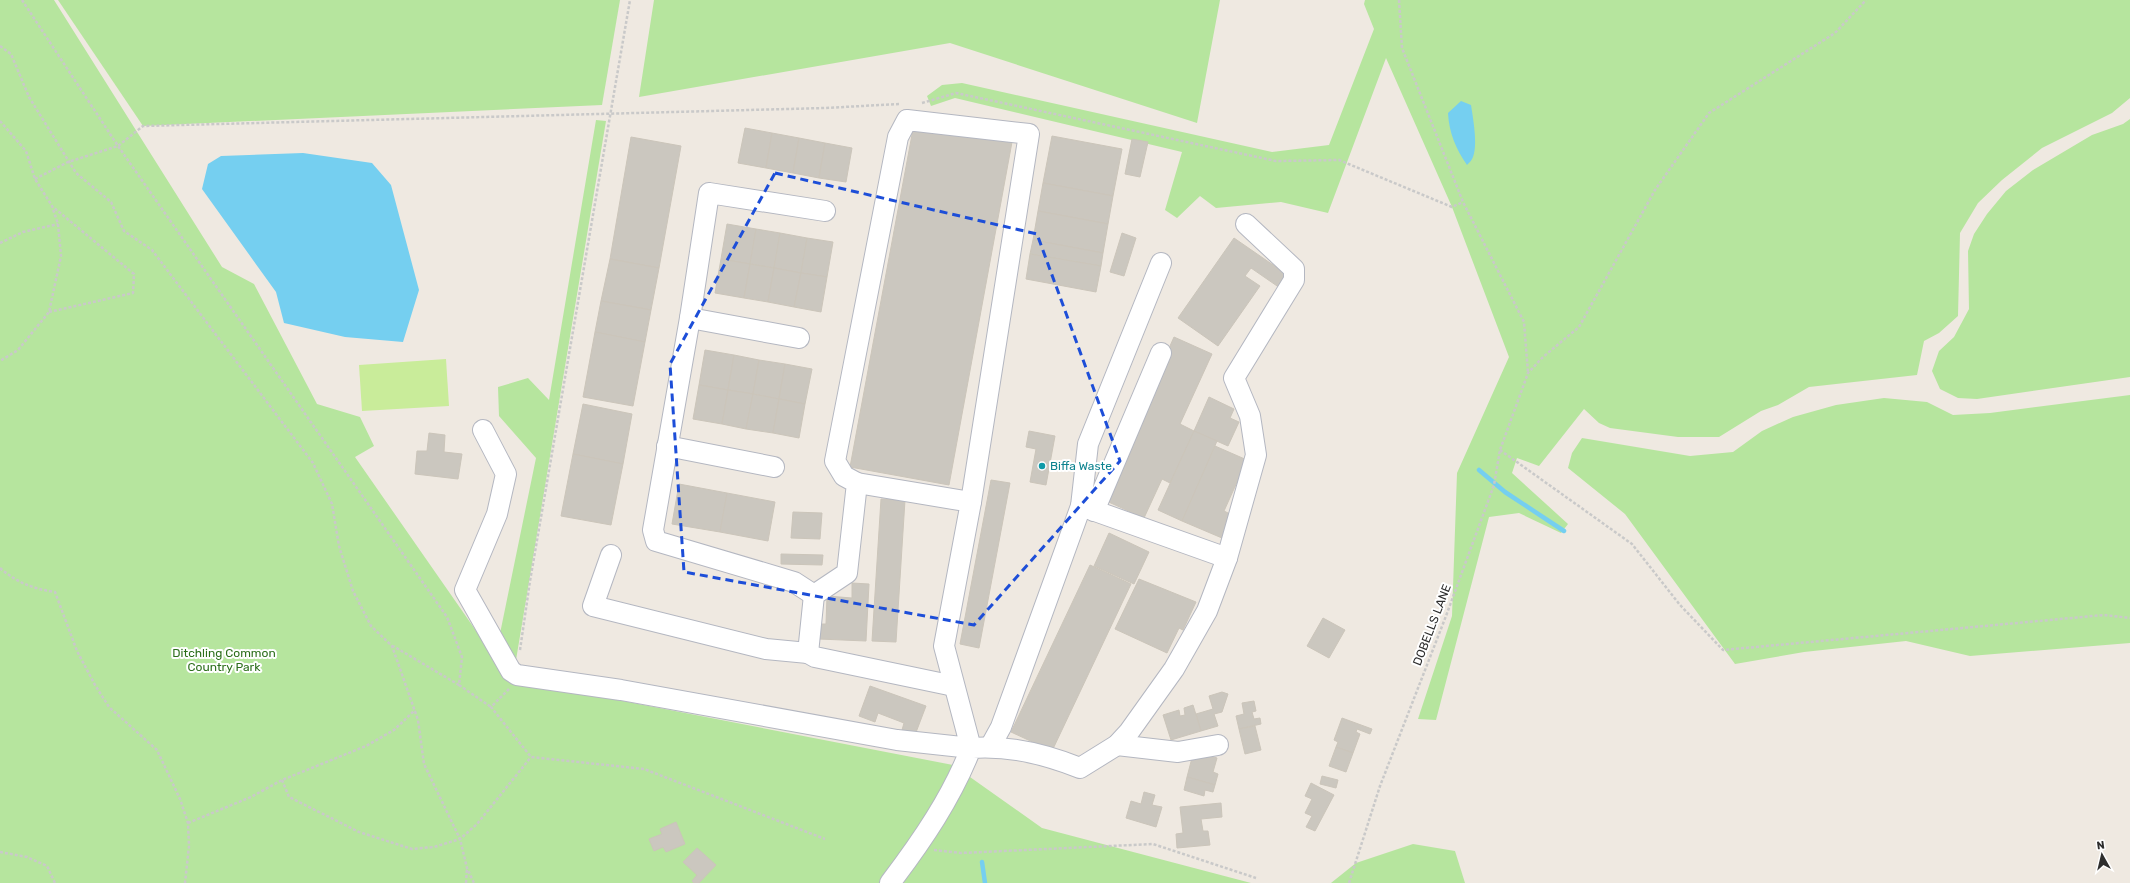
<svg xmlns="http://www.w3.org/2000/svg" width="2130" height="883" font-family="Rubik,sans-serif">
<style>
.green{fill:#b6e59e}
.pitch{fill:#c9ec9a}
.water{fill:#75cff0}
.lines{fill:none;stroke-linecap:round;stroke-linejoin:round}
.stream{stroke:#75cff0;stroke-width:4.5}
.building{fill:#cbc7bf;stroke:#cbc5ba}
.minor-casing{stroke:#b4b7c1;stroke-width:22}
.path{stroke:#c9c9c9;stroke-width:2.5;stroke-dasharray:3 2;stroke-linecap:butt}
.minor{stroke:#fff;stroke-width:20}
.marked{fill:none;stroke:#1d4ed8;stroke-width:3;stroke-dasharray:8 5;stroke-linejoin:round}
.culture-dot{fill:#0f9aa8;stroke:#fff;stroke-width:1.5}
.labels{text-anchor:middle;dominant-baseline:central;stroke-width:4;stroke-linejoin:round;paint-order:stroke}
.culture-label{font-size:12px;fill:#0d838f;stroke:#fff;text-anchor:start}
.street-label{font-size:12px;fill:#2e2e2e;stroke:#fff}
.park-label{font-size:12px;fill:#2c6e1b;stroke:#fff}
</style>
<rect width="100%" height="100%" fill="#efe9e1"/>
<g class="green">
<polygon points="0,0 54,0 222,267 254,284 317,404 360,417 374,446 355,457 495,658 536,458 499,416 498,387 528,378 549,400 596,120 606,121 512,684 587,694 953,765 1042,828 1251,883 0,883"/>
<polygon points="58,0 620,0 602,105 143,126"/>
<polygon points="654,0 1220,0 1197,123 950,43 639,97"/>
<polygon points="1365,0 2130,0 2130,98 2112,113 2042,148 2002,180 1978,203 1960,233 1958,316 1939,333 1924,341 1917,375 1809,387 1778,405 1761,411 1719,437 1678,437 1610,428 1599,423 1584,409 1539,466 1517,458 1512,473 1568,524 1561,533 1519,513 1489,517 1436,720 1418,719 1452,616 1457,473 1509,357 1452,207 1386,58 1328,213 1281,202 1216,208 1200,196 1177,218 1165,210 1182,152 955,98 931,106 927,96 942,85 962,83 1272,152 1329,145 1374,29 1364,4"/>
<polygon points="2130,119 2130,377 1977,399 1958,398 1940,389 1932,371 1939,351 1954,337 1969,309 1968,251 1974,234 1987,214 2006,191 2033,170 2092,135 2123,124"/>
<polygon points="2130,395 2130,643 1970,656 1906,641 1804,652 1735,664 1625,514 1568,468 1572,453 1582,438 1690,456 1733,452 1762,431 1793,417 1836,405 1884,398 1927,402 1953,415 1990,413"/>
<polygon points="1413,844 1455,851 1465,883 1331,883 1356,863"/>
</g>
<polygon class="pitch" points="446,359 449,406 362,411 359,365"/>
<g class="water">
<path d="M1461,101L1471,105C1473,118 1478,145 1473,157C1472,160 1469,163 1467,165C1456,149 1449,133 1448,113Z"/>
<polygon points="303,153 372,163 391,185 419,290 403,342 345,337 284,323 276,292 202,189 208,164 221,156"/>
</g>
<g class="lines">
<g class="stream">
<polyline points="1479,470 1505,492 1564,531"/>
<polyline points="982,862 985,883"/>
</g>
</g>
<g class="building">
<polygon points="914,124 1012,142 949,485 850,467"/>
<polygon points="745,128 772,133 766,168 738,163"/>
<polygon points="772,133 799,138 793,173 766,168"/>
<polygon points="1052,136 1122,149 1113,196 1043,183"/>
<polygon points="631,137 681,146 659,268 610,259"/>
<polygon points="799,138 825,143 819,178 793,173"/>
<polygon points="1132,139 1148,142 1140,177 1125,174"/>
<polygon points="825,143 852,148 846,182 819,178"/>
<polygon points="1043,183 1113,196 1108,224 1038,211"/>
<polygon points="1038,211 1108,224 1103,253 1033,240"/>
<polygon points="727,224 756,229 750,264 721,259"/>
<polygon points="756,229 780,233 774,268 750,264"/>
<polygon points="780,233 807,238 801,273 774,268"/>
<polygon points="1122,233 1136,238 1124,276 1110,272"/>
<polygon points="807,238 833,242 827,277 801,273"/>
<polygon points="1234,238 1289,276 1280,288 1251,268 1245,276 1260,286 1218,346 1178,318"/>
<polygon points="1033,240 1103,253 1101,266 1030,254"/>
<polygon points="1030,254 1101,266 1096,292 1026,279"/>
<polygon points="610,259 659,268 651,310 601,301"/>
<polygon points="721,259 750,264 744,298 715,293"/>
<polygon points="750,264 774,268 768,302 744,298"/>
<polygon points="774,268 801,273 794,307 768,302"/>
<polygon points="801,273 827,277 821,312 794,307"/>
<polygon points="601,301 651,310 645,342 595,332"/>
<polygon points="595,332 645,342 633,406 583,397"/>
<polygon points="1174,337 1212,354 1180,424 1194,431 1170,483 1162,479 1144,518 1102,499"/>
<polygon points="705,350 734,355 728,390 699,385"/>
<polygon points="734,355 759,360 753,394 728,390"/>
<polygon points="759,360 785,364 779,399 753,394"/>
<polygon points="785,364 812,369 805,404 779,399"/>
<polygon points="699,385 728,390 722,424 693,419"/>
<polygon points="728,390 753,394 746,429 722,424"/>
<polygon points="753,394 779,399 773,433 746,429"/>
<polygon points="1209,397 1234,409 1230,418 1239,422 1228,446 1194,431"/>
<polygon points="779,399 805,404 799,438 773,433"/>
<polygon points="583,404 632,414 623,464 573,454"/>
<polygon points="1029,431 1055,436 1046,485 1030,482 1036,449 1026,447"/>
<polygon points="1194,431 1217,441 1182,521 1158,510"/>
<polygon points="429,433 445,435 444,452 462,454 458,479 415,474 417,451 427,451"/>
<polygon points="1215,446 1247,460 1224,511 1232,515 1222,538 1182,521"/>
<polygon points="573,454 623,464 611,525 561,516"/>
<polygon points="991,480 1010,483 979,648 960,644"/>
<polygon points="679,484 727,493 720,532 672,524"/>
<polygon points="727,493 775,502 768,541 720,532"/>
<polygon points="881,499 905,500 896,642 872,641"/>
<polygon points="793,512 822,513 820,539 791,538"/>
<polygon points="1109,533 1149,552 1134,584 1094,566"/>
<polygon points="781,554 823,555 822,565 781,564"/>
<polygon points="1090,565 1131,584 1052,751 1011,732"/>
<polygon points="1139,579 1196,602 1183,630 1179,628 1167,653 1115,629"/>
<polygon points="852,583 869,584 866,641 819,639 819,624 826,624 827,596 852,598"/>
<polygon points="1323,618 1345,630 1329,658 1307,646"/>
<polygon points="870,686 926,706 915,735 902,730 904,723 878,713 875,722 859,716"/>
<polygon points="1222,692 1228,694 1222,712 1214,714 1218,726 1201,731 1196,714 1213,709 1209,696"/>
<polygon points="1254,701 1256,711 1252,712 1254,719 1260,718 1261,724 1239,729 1236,716 1244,714 1242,703"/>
<polygon points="1193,705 1201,731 1171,740 1163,715 1179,710 1180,716 1185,715 1184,708"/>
<polygon points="1342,718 1372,729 1370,734 1357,729 1356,732 1360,734 1353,753 1336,747 1338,742 1334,740"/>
<polygon points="1255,726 1261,750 1245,754 1239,729"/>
<polygon points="1336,747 1353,753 1346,772 1329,766"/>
<polygon points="1193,754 1206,758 1207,755 1217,758 1213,772 1218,774 1215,785 1187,777"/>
<polygon points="1322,776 1338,780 1336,788 1320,784"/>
<polygon points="1187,777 1215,785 1213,792 1205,790 1204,796 1184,790"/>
<polygon points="1311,783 1334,795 1315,831 1306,827 1312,816 1305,813 1312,799 1305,796"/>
<polygon points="1144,792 1155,795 1152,805 1162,807 1156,827 1126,818 1131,801 1141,804"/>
<polygon points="1221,803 1222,817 1201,819 1203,831 1208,831 1210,845 1177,848 1176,834 1183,833 1180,807"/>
<polygon points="676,822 685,844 666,852 663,847 654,851 649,839 662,834 660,829"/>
<polygon points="697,848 716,865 699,883 694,883 692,881 697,875 683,862"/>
</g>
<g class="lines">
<g class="minor-casing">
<g id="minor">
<polyline points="1161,263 1088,444 1081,506 1227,558"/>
<polyline points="690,318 799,338"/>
<polyline points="483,430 506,474 497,514 465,590 511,671 517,675 621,690 897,740 971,748 944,646 971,502 857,483"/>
<polyline points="667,446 774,467"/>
<polyline points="1094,511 1161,353"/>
<polyline points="611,555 593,606 766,649 808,653"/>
<polyline points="814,595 794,582 656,541 653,530 690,318 709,193 825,211"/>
<polyline points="954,686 815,657 808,653 814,595 847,573 857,483 844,476 835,461 898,137 907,120 1029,134 971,502"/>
<polyline points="1117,745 1178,752 1218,745"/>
<polyline points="990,747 1001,727 1081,506"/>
<path d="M890,883C922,841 952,797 971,748C1009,745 1045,754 1080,768L1117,745L1129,732L1174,669L1207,611L1227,558L1256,455L1250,416L1234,378L1294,280V269L1246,224"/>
</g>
</g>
<g class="path">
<polyline points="22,0 118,146 447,617 462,657 459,685 393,646"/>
<polyline points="1399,0 1402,48 1463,202 1524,322 1528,373"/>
<polyline points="0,46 11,54 29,97 76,173 111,202 124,231 152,250 313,463 332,504 339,546 353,591 371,626 392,646 418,720 424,764 460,839 467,868 474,883"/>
<polyline points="922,103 956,93 1276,161 1339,160 1452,207 1463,202"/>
<polyline points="0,121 26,151 35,179 52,206 58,224 61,256 49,312 18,350 0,361"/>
<polyline points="35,179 68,162 118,146 143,126 825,108 899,104"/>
<polyline points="0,243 23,232 58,224"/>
<polyline points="49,312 133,293 134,274 53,207"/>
<polyline points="1500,450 1632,544 1680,605 1723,650 2104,615 2130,618"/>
<path d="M0,568C16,582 33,589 55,592L77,651L95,685L109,707L157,750L180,799L188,823L189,846L185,883"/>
<polyline points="520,650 530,581 630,0"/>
<polyline points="459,685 491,707"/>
<polyline points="509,689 491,707 531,757 644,769 825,839"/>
<polyline points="282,780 289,797 359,832 412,849 434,847 460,839 477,824 531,757"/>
<polyline points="188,823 251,797 282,780 366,746 394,730 415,710"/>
<polyline points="934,850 961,853 1153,844 1256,878"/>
<polyline points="0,852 27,857 47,866 55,883"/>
<polyline points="466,883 467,868"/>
<polyline points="1349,883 1380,786 1446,616 1494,485 1500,450 1528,373 1543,357 1579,327 1655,190 1709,113 1835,33 1866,0"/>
</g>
<use href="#minor" class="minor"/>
</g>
<path class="marked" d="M775,173L1037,234L1120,461L974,625L684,572L670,364Z"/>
<circle class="culture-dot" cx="1042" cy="466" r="4"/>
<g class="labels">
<g class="culture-label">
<text x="1050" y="466">Biffa Waste</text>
</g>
<g class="street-label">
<text transform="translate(1432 625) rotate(-69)">DOBELLS LANE</text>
</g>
<g class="park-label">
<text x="224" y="653">Ditchling Common<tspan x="224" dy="14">Country Park</tspan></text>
</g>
</g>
<g transform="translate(2102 855) rotate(352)" stroke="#ffffff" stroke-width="3" paint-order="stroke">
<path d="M0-3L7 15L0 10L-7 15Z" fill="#2e2e2e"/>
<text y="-6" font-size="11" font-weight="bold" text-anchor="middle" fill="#2e2e2e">N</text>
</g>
</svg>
